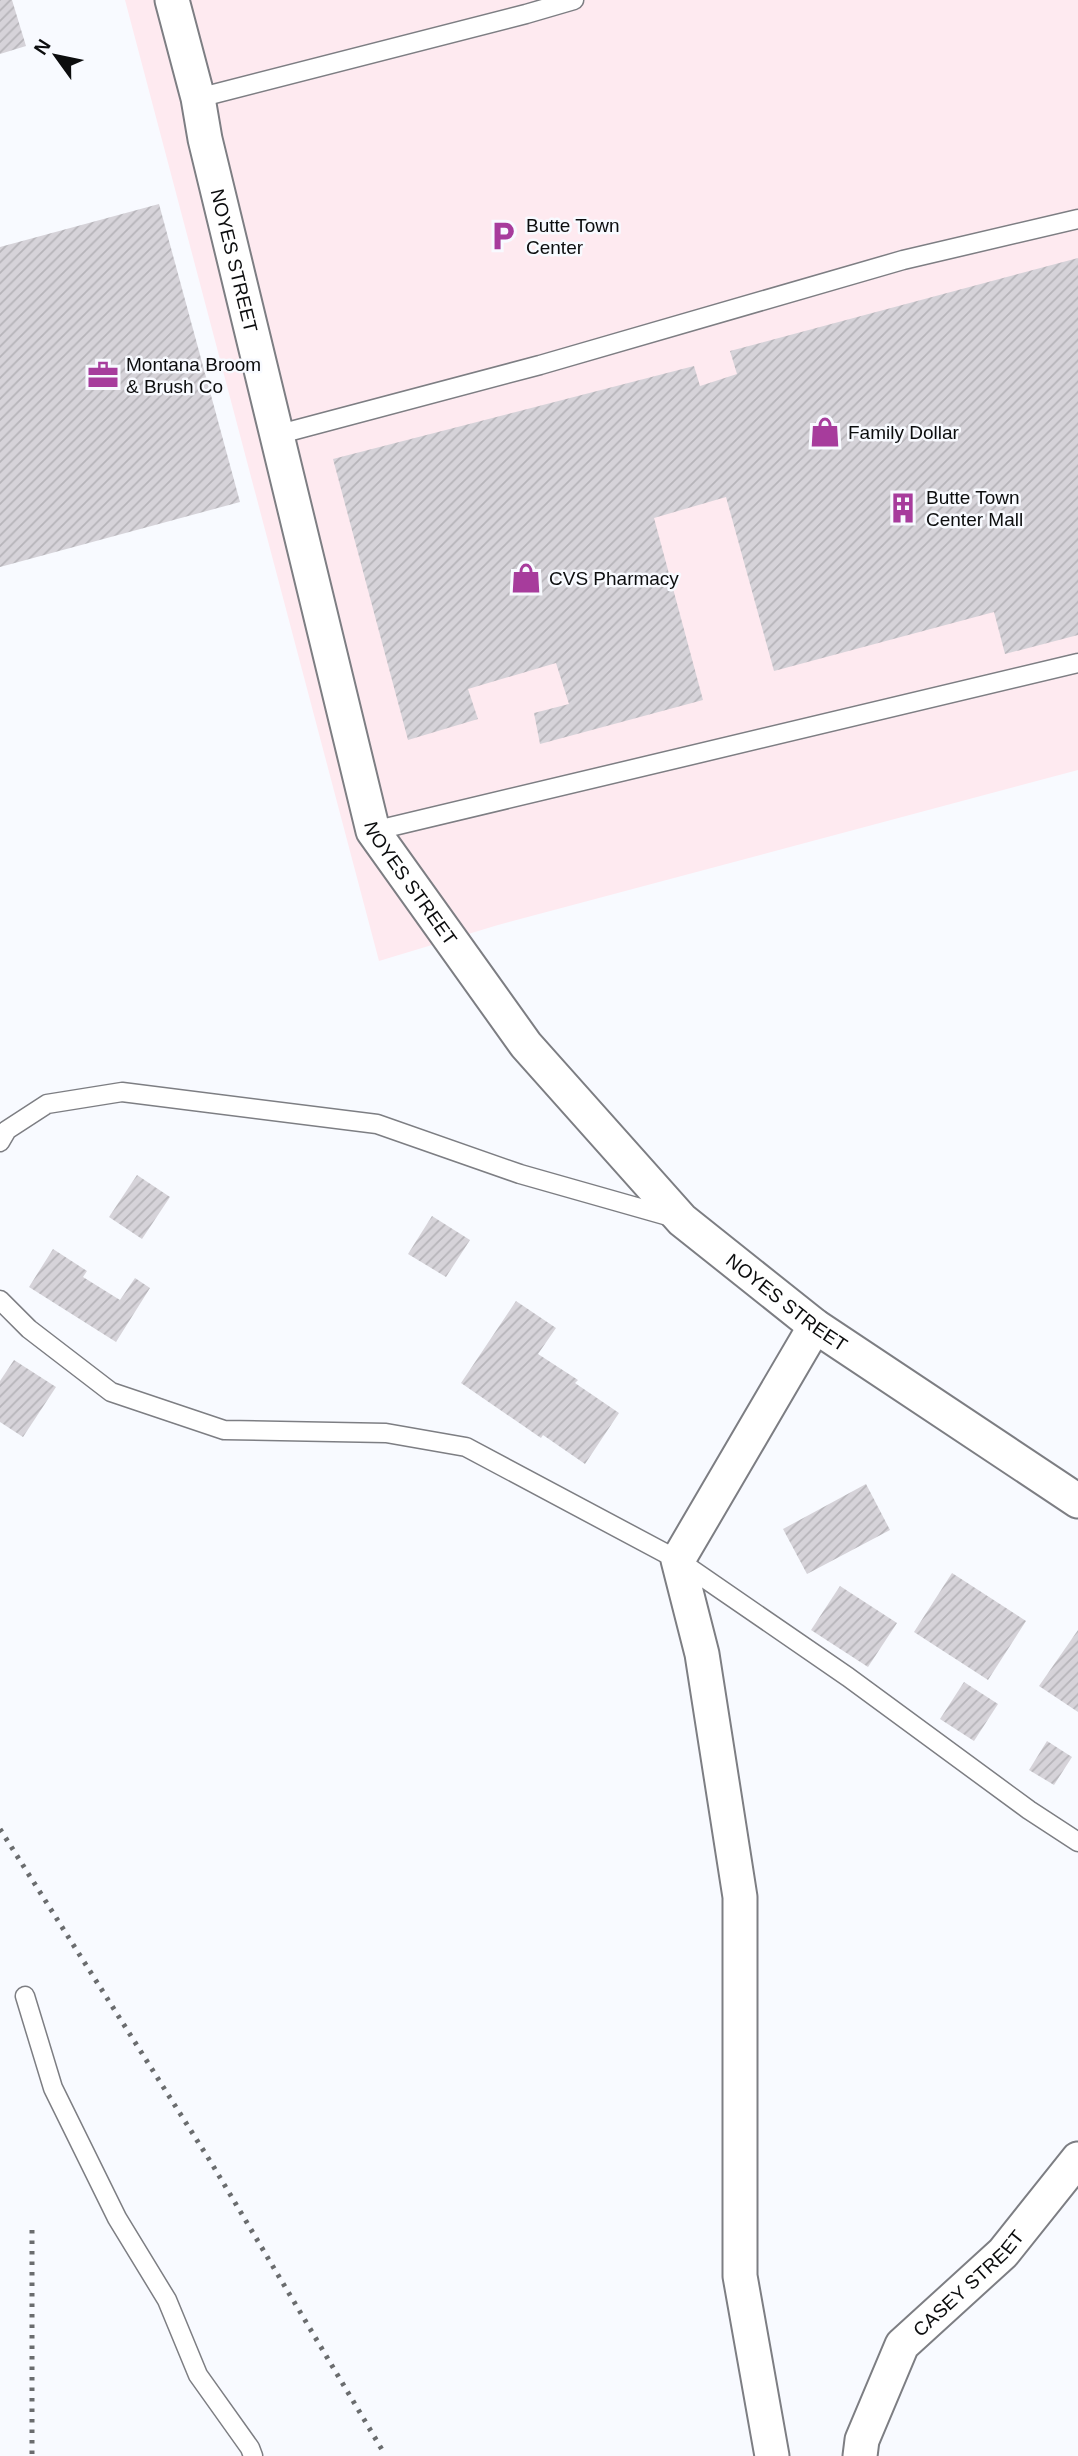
<svg xmlns="http://www.w3.org/2000/svg" width="1078" height="2456" font-family="Arial,sans-serif">
<style>
.commercial{fill:#feeaf0}
.building{fill:url(#building-hatch)}
.lines{fill:none;stroke-linecap:round;stroke-linejoin:round}
.lane-casing{stroke:#7d7e83;stroke-width:21}
.street-casing{stroke:#7d7e83;stroke-width:37}
.lane{stroke:#fff;stroke-width:18}
.street{stroke:#fff;stroke-width:33}
.rail{stroke:#6a6c6e;stroke-width:5;stroke-dasharray:3.5 7;stroke-linecap:butt}
.labels{text-anchor:middle;dominant-baseline:central;stroke-width:5;stroke-linejoin:round;paint-order:stroke}
.poi-label{font-size:19px;fill:#0c0d0e;stroke:#f8faff;text-anchor:start}
.street-label{font-size:19px;fill:#0c0d0e;stroke:#f8faff}
</style>
<defs>
<pattern id="building-hatch" width="6" height="6" patternUnits="userSpaceOnUse" patternTransform="scale(1.75)"><rect width="6" height="6" fill="#d6d3d9"/><path d="M-1 1l2-2M0 6l6-6M5 7l2-2" fill="none" stroke="#b6b4b9"/></pattern>
</defs>
<rect width="100%" height="100%" fill="#f8faff"/>
<polygon class="commercial" points="125,0 1078,0 1078,770 498,925 379,961"/>
<g class="building">
<polygon points="0,0 12,0 26,46 0,54"/>
<polygon points="159,204 240,502 0,567 0,247"/>
<polygon points="1078,258 1078,635 1005,654 994,612 774,671 726,497 654,518 703,700 540,744 534,713 569,704 556,663 468,689 478,719 408,740 333,459 694,366 700,386 737,374 730,351"/>
<polygon points="137,1175 170,1197 142,1239 109,1217"/>
<polygon points="432,1216 470,1240 446,1277 408,1254"/>
<polygon points="53,1249 87,1271 83,1277 120,1300 135,1278 150,1288 116,1342 29,1287"/>
<polygon points="516,1301 556,1328 538,1354 578,1380 575,1383 619,1413 585,1464 543,1435 541,1438 461,1383"/>
<polygon points="14,1360 56,1387 23,1437 0,1422 0,1381"/>
<polygon points="866,1484 890,1530 807,1574 783,1529"/>
<polygon points="952,1573 1026,1621 988,1680 914,1632"/>
<polygon points="840,1586 897,1623 868,1667 811,1630"/>
<polygon points="1078,1630 1078,1712 1039,1686"/>
<polygon points="964,1682 998,1704 974,1741 940,1719"/>
<polygon points="1047,1741 1072,1757 1054,1785 1029,1770"/>
</g>
<g class="lines">
<g class="lane-casing">
<g id="lane">
<polyline points="198,98 526,14 574,0"/>
<polyline points="276,435 540,365 903,260 1078,219"/>
<polyline points="373,831 1078,663"/>
<polyline points="0,1142 7,1130 47,1104 122,1092 377,1124 520,1174 675,1218"/>
<polyline points="0,1300 29,1329 111,1392 224,1430 386,1433 466,1447 678,1560 848,1677 1029,1810 1078,1842"/>
<polyline points="25,1996 53,2088 117,2218 167,2300 198,2375 250,2448 253,2456"/>
</g>
</g>
<g class="street-casing">
<g id="street">
<path id="s1" d="M172,0L198,98L205,139L373,831L526,1045L682,1220L815,1326L1078,1501"/>
<polyline points="772,2456 740,2276 740,1897 702,1654 678,1560 815,1326"/>
<path id="s2" d="M860,2456L862,2440L902,2345L1003,2253L1078,2159"/>
</g>
</g>
<use href="#lane" class="lane"/>
<use href="#street" class="street"/>
<g class="rail">
<polyline points="0,1829 212,2164 384,2453"/>
<polyline points="32,2230 32,2456"/>
</g>
</g>
<defs>
<g id="parking-bare" transform="scale(2.415)"><path d="M-3.5-5.5H1a3.5 3.5 0 0 1 0 7H-1V5.5H-3.5ZM-1-3.4V-.6H.8a1.4 1.4 0 0 0 0-2.8Z" fill="#a73c9c" stroke="#f8faff" stroke-width="2.5" paint-order="stroke"/></g>
<g id="office-bare" transform="scale(2.415)"><path d="M-6-3h4V-5.5h4V-3h4V5H-6ZM-1-4.5V-3h2v-1.5ZM-6 0V1H6V0Z" fill="#a73c9c" stroke="#f8faff" stroke-width="2.5" paint-order="stroke"/></g>
<g id="shop-bare" transform="scale(2.415)"><path d="M-5-2.5h2.3a2.7 3.5 0 0 1 5.4 0H5L5.5 6h-11ZM-1.5-2.5h3a1.5 2.3 0 0 0-3 0Z" fill="#a73c9c" stroke="#f8faff" stroke-width="2.5" paint-order="stroke"/></g>
<g id="building-bare" transform="scale(2.415)"><path d="M-4-6H4V6H1V3H-1V6H-4ZM-2.5-4.3h1.7v1.8h-1.7ZM.8-4.3h1.7v1.8H.8ZM-2.5-1h1.7V.8h-1.7ZM.8-1h1.7V.8H.8Z" fill="#a73c9c" stroke="#f8faff" stroke-width="2.5" paint-order="stroke"/></g>
</defs>
<g fill-rule="evenodd">
<use href="#parking-bare" x="503" y="236"/>
<use href="#office-bare" x="103" y="375"/>
<use href="#shop-bare" x="825" y="432"/>
<use href="#building-bare" x="903" y="508"/>
<use href="#shop-bare" x="526" y="578"/>
</g>
<g class="labels">
<g class="poi-label">
<text x="526" y="225">Butte Town<tspan x="526" dy="22">Center</tspan></text>
<text x="126" y="364">Montana Broom<tspan x="126" dy="22">&amp; Brush Co</tspan></text>
<text x="848" y="432">Family Dollar</text>
<text x="926" y="497">Butte Town<tspan x="926" dy="22">Center Mall</tspan></text>
<text x="549" y="578">CVS Pharmacy</text>
</g>
<g class="street-label">
<text stroke="none"><textPath href="#s1" startOffset="268">NOYES STREET</textPath></text>
<text stroke="none"><textPath href="#s1" startOffset="919">NOYES STREET</textPath></text>
<text stroke="none"><textPath href="#s1" startOffset="1486">NOYES STREET</textPath></text>
<text stroke="none"><textPath href="#s2" startOffset="210">CASEY STREET</textPath></text>
</g>
</g>
<g transform="translate(56 56) rotate(303)" stroke="#f8faff" stroke-width="5" paint-order="stroke">
<path d="M0-5L12 26L0 18L-12 26Z" fill="#0c0d0e"/>
<text y="-10" font-size="19" font-weight="bold" text-anchor="middle" fill="#0c0d0e">N</text>
</g>
</svg>
